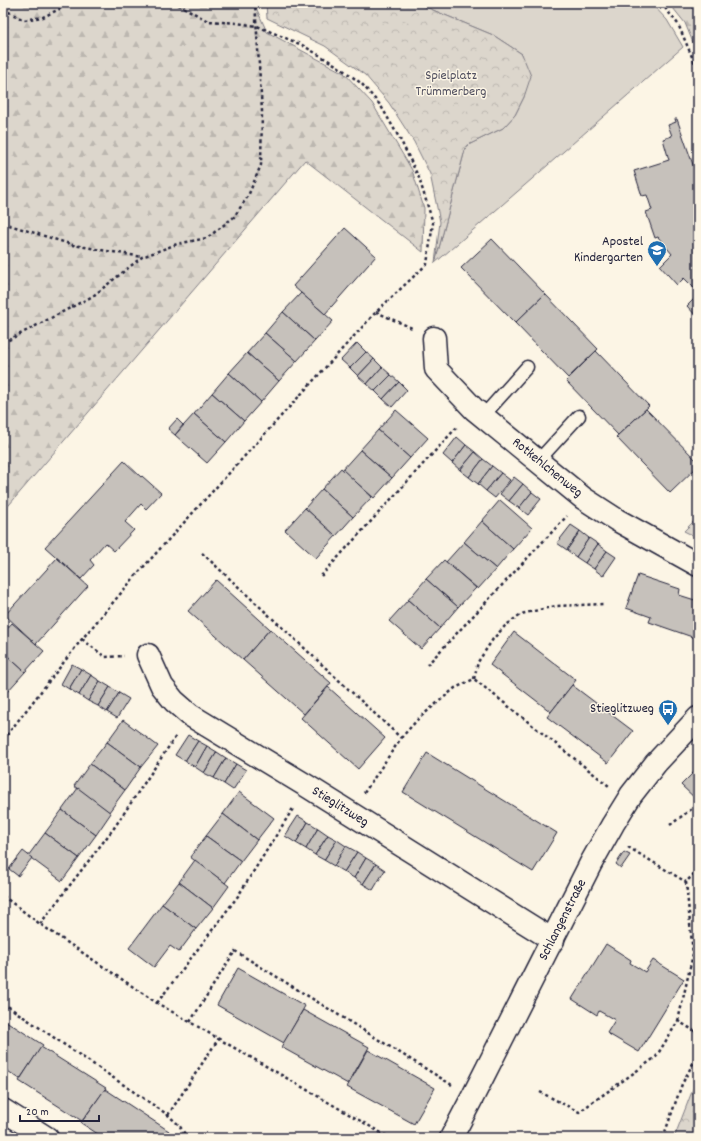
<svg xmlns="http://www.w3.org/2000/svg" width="701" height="1141" font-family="Dekko,sans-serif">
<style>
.grass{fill:#dcd6cc;stroke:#7f7c84}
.forest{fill:url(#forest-firs);stroke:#7f7c84}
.park{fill:url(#park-crowns);stroke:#7f7c84}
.building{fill:#c6c1bb;stroke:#22223b}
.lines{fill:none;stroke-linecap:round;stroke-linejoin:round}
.lane-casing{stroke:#22223b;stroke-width:15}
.street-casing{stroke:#22223b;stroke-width:25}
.path{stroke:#22223b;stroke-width:2.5;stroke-dasharray:3 3;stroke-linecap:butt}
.lane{stroke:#fcf5e5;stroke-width:12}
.street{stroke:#fcf5e5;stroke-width:22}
.labels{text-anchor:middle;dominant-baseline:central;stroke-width:3;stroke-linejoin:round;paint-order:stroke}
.park-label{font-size:14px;fill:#504f5f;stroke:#fcf5e5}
.poi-label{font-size:14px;fill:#22223b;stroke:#fcf5e5;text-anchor:end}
.street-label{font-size:14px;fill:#22223b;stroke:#fcf5e5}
</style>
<defs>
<pattern id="forest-firs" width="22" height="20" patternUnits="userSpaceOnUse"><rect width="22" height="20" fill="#dcd6cc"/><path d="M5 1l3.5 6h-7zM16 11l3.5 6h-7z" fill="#bcb7b0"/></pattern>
<pattern id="park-crowns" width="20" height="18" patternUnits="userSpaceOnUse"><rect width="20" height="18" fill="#dcd6cc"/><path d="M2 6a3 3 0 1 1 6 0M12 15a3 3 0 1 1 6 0" fill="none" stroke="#bcb7b0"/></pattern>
</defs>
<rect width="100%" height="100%" fill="#fcf5e5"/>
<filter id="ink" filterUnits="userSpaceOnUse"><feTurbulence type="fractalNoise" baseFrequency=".025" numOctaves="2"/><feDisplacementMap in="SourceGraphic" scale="8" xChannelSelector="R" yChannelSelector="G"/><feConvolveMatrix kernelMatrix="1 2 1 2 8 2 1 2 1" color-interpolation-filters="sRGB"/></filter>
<g filter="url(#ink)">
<polygon class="grass" points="416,3 651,3 667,20 683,47 532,179 435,263 466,146 503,128 515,115 524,97 522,54 493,35"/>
<g class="forest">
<polygon points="3,3 254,3 267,32 344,73 372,103 412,170 424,208 423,252 305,160 3,512"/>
<polygon points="669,3 698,3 698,55 685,23"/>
</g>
<g class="park">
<polygon points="266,3 416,3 493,35 522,54 531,76 524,97 515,115 503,128 466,146 435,263 440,222 430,174 414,142 389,103 365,75 325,46 267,18"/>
<polygon points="698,517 698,538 684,531"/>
<polygon points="698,1076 698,1138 674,1138"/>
</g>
<g class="building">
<polygon points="675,119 677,119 698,179 698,292 684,278 677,285 660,266 672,254 658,237 655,238 646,212 652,210 647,195 642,196 634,171 669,160 663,139 672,136 668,125 676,122"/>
<polygon points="345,228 376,256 325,314 293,286"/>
<polygon points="492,239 545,294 515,323 461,268"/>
<polygon points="301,293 333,321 315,341 283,312"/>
<polygon points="545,294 598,349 568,378 515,323"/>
<polygon points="698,295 698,318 687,306"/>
<polygon points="283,312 315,341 297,361 265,333"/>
<polygon points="265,333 297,361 279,381 247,353"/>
<polygon points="357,343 366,352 350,368 341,360"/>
<polygon points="596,351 649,406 618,435 566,381"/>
<polygon points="366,352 374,359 358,376 350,368"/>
<polygon points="247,353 279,381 261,402 229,373"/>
<polygon points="374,359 382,367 367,384 358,376"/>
<polygon points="382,367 391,375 375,391 367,384"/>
<polygon points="229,373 261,402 244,421 212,393"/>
<polygon points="391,375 399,382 383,399 375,391"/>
<polygon points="399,382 407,390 392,407 383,399"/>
<polygon points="212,393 244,421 226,442 194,414"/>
<polygon points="646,409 698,462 698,466 670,493 616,437"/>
<polygon points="396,410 428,438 410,458 378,430"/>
<polygon points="194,414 226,442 207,463 175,435"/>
<polygon points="177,419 183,425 175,435 168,429"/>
<polygon points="378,430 410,458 392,478 360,450"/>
<polygon points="457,437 466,445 452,463 443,455"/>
<polygon points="466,445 475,452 460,470 452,463"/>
<polygon points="360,450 392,478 374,498 342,470"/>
<polygon points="475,452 483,459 469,477 460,470"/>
<polygon points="483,459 492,466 478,484 469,477"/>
<polygon points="124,461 141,477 142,476 161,493 146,509 141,504 125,522 134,530 114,551 105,543 90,560 94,565 81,579 45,547"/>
<polygon points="492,466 501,473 486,491 478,484"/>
<polygon points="341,468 372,497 353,517 322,489"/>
<polygon points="501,473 510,480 495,498 486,491"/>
<polygon points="514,477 523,484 509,501 500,494"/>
<polygon points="523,484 532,492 519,508 509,501"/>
<polygon points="322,489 353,517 336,536 305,508"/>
<polygon points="532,492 541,499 528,515 519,508"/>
<polygon points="500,500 532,528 513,549 482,521"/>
<polygon points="305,508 336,536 316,558 285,530"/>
<polygon points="482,521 513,549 496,569 464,542"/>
<polygon points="571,525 580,531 567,550 557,543"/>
<polygon points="580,531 589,538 576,557 567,550"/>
<polygon points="589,538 598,544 585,563 576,557"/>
<polygon points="464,542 496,569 478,589 446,562"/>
<polygon points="598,544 607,551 594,569 585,563"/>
<polygon points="607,551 616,557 603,576 594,569"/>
<polygon points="57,558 88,586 36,644 5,615"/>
<polygon points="444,560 476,588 458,607 426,579"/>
<polygon points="638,575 680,589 679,595 698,601 698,639 649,622 651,617 626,608"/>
<polygon points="426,579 458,607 440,628 408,600"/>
<polygon points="216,580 270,629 243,660 188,611"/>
<polygon points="408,600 440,628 421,649 389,621"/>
<polygon points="12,623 44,651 25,672 3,652 3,633"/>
<polygon points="270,629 331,683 304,714 243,660"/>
<polygon points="514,632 576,680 551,712 490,665"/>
<polygon points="3,652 25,672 7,692 3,688"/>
<polygon points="72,664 81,669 69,689 61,684"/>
<polygon points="81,669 91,675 79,695 69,689"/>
<polygon points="91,675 100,681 88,701 79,695"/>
<polygon points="100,681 110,687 98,706 88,701"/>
<polygon points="572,685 633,731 608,763 547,717"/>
<polygon points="110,687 119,693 107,712 98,706"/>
<polygon points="328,687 385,738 358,769 301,718"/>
<polygon points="119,693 129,699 117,718 107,712"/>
<polygon points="123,720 158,746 141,767 107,742"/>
<polygon points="188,735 198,741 185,761 175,755"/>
<polygon points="198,741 207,746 195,767 185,761"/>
<polygon points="107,742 141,767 125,790 90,764"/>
<polygon points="207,746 217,752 204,773 195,767"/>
<polygon points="217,752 226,758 214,778 204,773"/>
<polygon points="427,753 557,833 533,872 403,792"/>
<polygon points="226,758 236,764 224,784 214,778"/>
<polygon points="90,764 125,790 109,812 74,786"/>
<polygon points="236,764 246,770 233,790 224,784"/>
<polygon points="698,768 698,801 681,785"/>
<polygon points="78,788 111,813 96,835 62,810"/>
<polygon points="239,792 274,818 257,840 223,814"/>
<polygon points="62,810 96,835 79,858 45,833"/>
<polygon points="223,814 257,840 241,861 206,836"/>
<polygon points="298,816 308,822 296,843 285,836"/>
<polygon points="308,822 318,828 306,849 296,843"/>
<polygon points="318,828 328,835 315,855 306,849"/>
<polygon points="45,833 79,858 62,881 28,856"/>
<polygon points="328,835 337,840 324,860 315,855"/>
<polygon points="206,836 241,861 225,883 190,857"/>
<polygon points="337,840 346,846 334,866 324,860"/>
<polygon points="346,846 357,852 344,872 334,866"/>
<polygon points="23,851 32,858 18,876 9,869"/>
<polygon points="357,852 366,858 354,878 344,872"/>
<polygon points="624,852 630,855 621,868 616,864"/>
<polygon points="366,858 376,864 363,884 354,878"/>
<polygon points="195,860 229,886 213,908 179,882"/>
<polygon points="376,864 385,870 373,890 363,884"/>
<polygon points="179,882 213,908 196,929 162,904"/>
<polygon points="162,904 196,929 179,952 170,946 154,967 129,948"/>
<polygon points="606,944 631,960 630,963 645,972 653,960 684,979 639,1052 607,1033 615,1020 599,1011 597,1015 572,999"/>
<polygon points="238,968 305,1006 284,1043 217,1005"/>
<polygon points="303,1010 369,1047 348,1084 281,1047"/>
<polygon points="3,1019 43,1045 20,1079 3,1068"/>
<polygon points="41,1047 106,1088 82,1121 19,1081"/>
<polygon points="368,1050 435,1088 414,1124 347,1087"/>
<polygon points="105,1089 169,1131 165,1138 104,1138 81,1123"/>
</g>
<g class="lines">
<g class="lane-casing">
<g id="lane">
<polyline points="483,416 527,367"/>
<polyline points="538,461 579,416"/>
</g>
</g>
<g class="street-casing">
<g id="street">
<polyline points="434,338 436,369 474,409 583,498 617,520 698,565"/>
<polyline points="148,655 162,686 174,701 190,715 307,786 553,940"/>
<polyline points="3,1110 47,1138"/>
<polyline points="451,1138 472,1098 591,863 613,824 631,795 656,763 698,718"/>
</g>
</g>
<g class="path">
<polyline points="661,3 678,24 698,71"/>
<polyline points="3,9 24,20 43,17 72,3"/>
<polyline points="3,223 73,245 142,257"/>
<polyline points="376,312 412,328"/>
<polyline points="3,343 93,296 142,257 177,244 207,238 234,217 248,196 261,165 262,111 255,3"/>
<polyline points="202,553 401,738"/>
<polyline points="321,576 457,427"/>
<polyline points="82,639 105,657 124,656"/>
<polyline points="427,665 567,516"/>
<polyline points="474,679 478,662 493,639 505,626 521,614 556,606 603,604"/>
<polyline points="3,740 82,639 138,573 376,312 427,264 433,223 419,178 401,141 381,106 361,83 336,65 302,45 257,26 237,23 208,21 176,3"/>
<polyline points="364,793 401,738 418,719 455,688 474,679 609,786"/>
<polyline points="670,825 697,805 698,806"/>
<polyline points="628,847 686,882"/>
<polyline points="3,896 40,924 157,1003 390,1138"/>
<polyline points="40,924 114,828 176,736"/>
<polyline points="3,1003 168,1115 179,1125 186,1136 184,1138"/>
<polyline points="157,1003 238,896 294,807"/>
<polyline points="678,1021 693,954 686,882 698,870"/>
<polyline points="190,1022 235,951 452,1085"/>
<polyline points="540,1092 579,1112 656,1057 678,1021 698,1033"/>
<polyline points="168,1115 219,1038"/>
<polyline points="663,1138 682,1084 698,1054"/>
</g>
<use href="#lane" class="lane"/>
<use href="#street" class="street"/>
</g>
</g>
<defs>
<g id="school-pin" transform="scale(1)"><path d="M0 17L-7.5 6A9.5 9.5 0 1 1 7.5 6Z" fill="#1f6fb2" stroke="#fcf5e5"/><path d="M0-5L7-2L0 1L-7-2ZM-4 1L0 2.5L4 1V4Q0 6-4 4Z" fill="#fff"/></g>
<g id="bus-pin" transform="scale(1)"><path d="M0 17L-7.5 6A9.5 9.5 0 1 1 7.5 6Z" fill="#1f6fb2" stroke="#fcf5e5"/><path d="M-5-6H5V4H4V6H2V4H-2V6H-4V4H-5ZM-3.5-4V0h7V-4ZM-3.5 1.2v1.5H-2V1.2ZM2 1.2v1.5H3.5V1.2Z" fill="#fff"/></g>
</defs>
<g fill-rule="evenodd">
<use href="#school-pin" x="657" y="250"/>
<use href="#bus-pin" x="668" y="709"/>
</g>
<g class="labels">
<g class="park-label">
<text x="451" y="76">Spielplatz<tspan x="451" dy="16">Trümmerberg</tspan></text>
</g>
<g class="poi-label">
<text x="643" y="242">Apostel<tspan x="643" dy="16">Kindergarten</tspan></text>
<text x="654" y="709">Stieglitzweg</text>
</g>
<g class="street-label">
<text transform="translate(547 468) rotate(39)">Rotkehlchenweg</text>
<text transform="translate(340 807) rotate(32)">Stieglitzweg</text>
<text transform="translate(563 920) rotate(-63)">Schlangenstraße</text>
</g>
</g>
<rect width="701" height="1141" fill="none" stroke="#fcf5e5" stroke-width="16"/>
<rect x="8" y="8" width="685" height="1125" fill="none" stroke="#22223b" stroke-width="1.5" filter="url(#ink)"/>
<path d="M20 1115v6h79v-6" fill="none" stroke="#22223b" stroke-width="2"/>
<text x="26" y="1115" font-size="12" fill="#22223b" stroke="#fcf5e5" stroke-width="3" paint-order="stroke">20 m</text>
</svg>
